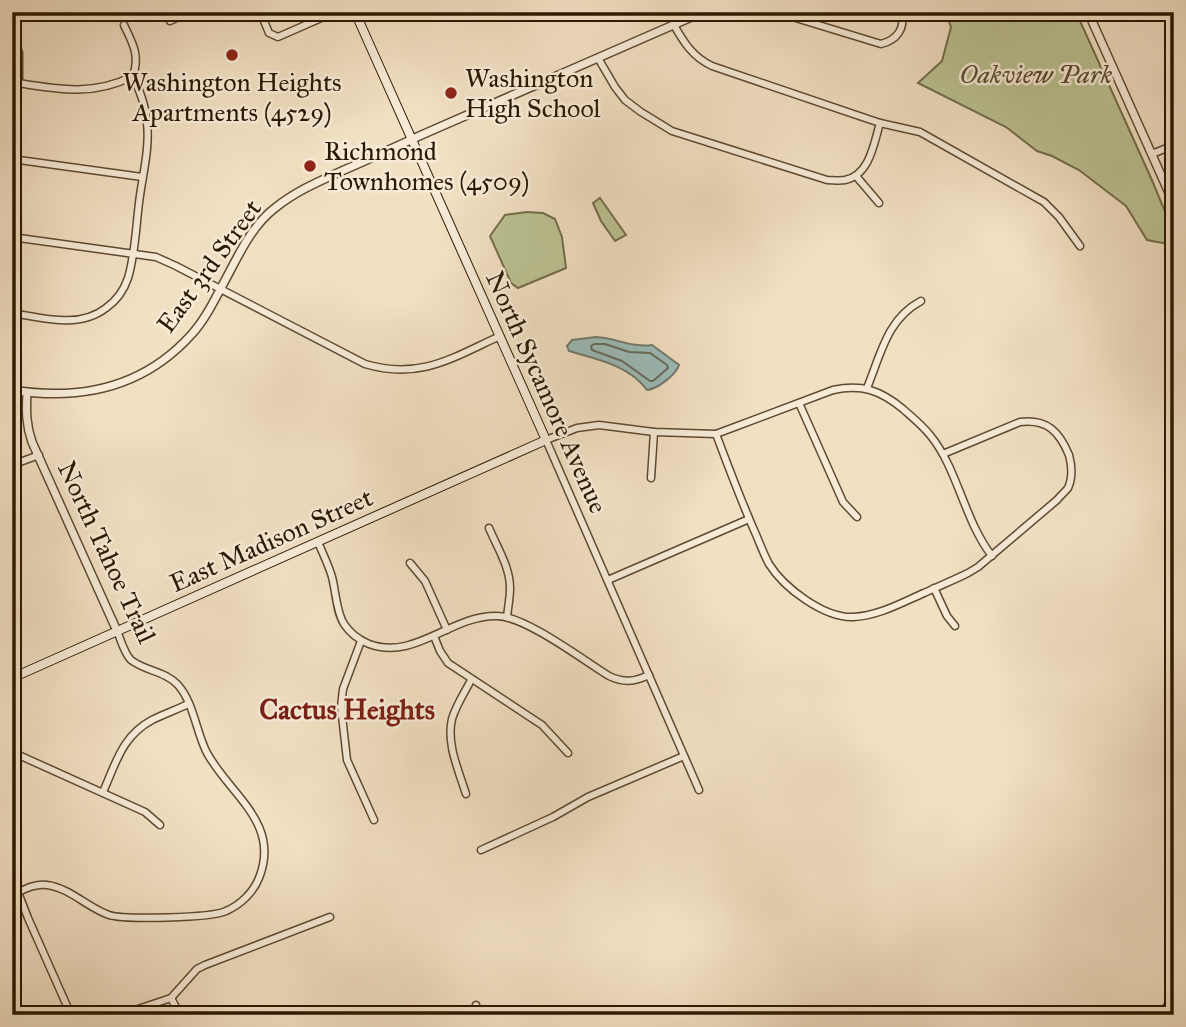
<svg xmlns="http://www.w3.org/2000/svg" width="1186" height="1027" font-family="'IM FELL Great Primer',serif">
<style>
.green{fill:#bbc293;stroke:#736d4a;stroke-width:2}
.water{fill:#9cbcb9;stroke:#6f7a6f;stroke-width:2}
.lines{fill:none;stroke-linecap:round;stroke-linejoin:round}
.shore{stroke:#646a5c;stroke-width:2}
.minor-casing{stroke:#5d4a31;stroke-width:9}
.tertiary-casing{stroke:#5d4a31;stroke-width:10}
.secondary-casing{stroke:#2b1800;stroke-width:10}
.minor{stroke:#f7ebd8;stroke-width:6}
.tertiary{stroke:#f7ebd8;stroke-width:7}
.secondary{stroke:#f7ebd8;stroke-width:8}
.poi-dot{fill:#8f2418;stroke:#f7ebd8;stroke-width:2.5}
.labels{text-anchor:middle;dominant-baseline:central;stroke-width:5;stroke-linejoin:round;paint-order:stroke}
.park-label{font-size:26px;font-style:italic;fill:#564b2c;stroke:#f7ebd8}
.poi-label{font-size:26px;fill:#2b1800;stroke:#f7ebd8;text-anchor:start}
.street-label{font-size:26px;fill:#2b1800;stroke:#f7ebd8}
.neighbourhood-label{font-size:28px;font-weight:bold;fill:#7a1f14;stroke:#f7ebd8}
</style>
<rect width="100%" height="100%" fill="#f2e0c3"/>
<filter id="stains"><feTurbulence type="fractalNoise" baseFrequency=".00286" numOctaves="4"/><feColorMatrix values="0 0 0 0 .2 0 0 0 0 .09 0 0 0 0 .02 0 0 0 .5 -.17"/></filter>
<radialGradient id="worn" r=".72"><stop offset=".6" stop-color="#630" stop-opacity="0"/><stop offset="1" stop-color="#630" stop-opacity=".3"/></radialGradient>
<g class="green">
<polygon points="945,12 1076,12 1151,178 1174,233 1174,242 1168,244 1147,240 1126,206 1079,170 1052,156 1037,151 1006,127 918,83 942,61 951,27"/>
<polygon points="600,198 626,235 615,241 601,221 593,203"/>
<polygon points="527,212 543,213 555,219 562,237 566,268 518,288 511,283 490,236 505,215"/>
</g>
<path class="water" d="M596,337C616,338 632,348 652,345L679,365C676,375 657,389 647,390C629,365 596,359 569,351L567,346L572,340Z"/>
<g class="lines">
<polygon class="shore" points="594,344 605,344 629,352 650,353 667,365 668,368 653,381 650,381 622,361 592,350 591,346"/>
<g class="minor-casing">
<g id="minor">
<polyline points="257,12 262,16 269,33 278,37 335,12"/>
<path d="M776,12L881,44C897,40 906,28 901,12"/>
<polyline points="170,21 189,12"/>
<path d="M124,25C133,44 140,55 133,76"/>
<path d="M674,25C684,43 693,57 712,66L880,123L920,132L1044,202L1059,217L1080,246"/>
<polyline points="12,32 19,53 19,83"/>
<path d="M598,58L615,87L625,100L641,112L672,131L827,180C833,180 839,181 845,180C870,175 874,143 880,123"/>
<path d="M12,82C56,89 92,97 133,76"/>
<polyline points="1152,154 1174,145"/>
<polyline points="12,159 142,177"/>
<polyline points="856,176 879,203"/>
<path d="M12,237L156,257L176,266L365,364C420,380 452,358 500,336"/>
<path d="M12,313C43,318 79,329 106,308C116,301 124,290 128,278C135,255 136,227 139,203C142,177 150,149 147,123C146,106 140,91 133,76"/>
<path d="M867,388C881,354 887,319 921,301"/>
<polyline points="799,403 843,502 857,517"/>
<path d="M716,434C728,466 740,498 754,530C759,541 763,553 769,564C784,588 824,618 853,617C878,616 901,603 924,593C939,586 954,580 968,573L978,567L1057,500C1060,496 1065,492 1068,488C1073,477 1072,466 1069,455C1059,431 1047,419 1020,422L943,454"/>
<polyline points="12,465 39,455"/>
<polyline points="651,478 654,432"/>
<path d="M489,528C497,547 510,567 510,588C510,598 508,607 507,617"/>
<path d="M318,542C323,554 329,566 332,577C336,592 336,611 344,624C350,633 359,640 369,644C415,661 451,615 497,616C525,616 583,660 609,676C624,683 634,682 649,675"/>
<polyline points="410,563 425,581 447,630"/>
<polyline points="608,580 749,519"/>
<polyline points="934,588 947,616 955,626"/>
<polyline points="434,636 440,651 448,663 542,725 568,753"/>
<polyline points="361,641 343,689 341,707 347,760 374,820"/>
<polyline points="12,752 145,812 160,825"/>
<path d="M699,790L546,440L577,428L599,425L654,432L716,434L833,390C862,384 880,390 903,409C912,417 922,425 930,435C958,469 964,520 992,556"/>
<path d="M103,792C116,763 122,736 152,720C164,714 176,710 188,704"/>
<path d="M466,794C459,771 446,744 452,719C456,705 465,692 471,680"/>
<polyline points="481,850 553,817 588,797 684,756"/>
<polyline points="12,877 28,918 71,1015"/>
<path d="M12,895C23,890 35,883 47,885C70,888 88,908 109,915C125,920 211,918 226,911C240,905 253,893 259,878C281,823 230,795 207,753C196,732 194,703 178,685C165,671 145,671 131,660C124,653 121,640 117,631"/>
<polyline points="171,998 180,1015"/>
<polyline points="120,1015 171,998 197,969 205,965 330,917"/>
<polyline points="473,1015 476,1005"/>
<polyline points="1160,1015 1174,997"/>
</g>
</g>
<g class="tertiary-casing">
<g id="tertiary">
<polyline points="1088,12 1174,204"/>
<path d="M12,390C81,401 143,388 191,335C204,321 213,303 222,286C237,259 250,227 275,208C296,191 320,181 344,170C372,158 399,145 426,133C518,93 610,52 703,12"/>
<path d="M27,393C26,411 26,425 32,442L117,631"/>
</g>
</g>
<g class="secondary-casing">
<polyline id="secondary" points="12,678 546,440 355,12"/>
</g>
<use href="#minor" class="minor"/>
<use href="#tertiary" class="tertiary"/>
<use href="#secondary" class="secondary"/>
</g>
<g class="poi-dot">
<circle cx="232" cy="55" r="7"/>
<circle cx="451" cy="93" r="7"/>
<circle cx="310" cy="166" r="7"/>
</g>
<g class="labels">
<g class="park-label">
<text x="1036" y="74">Oakview Park</text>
</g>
<g class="poi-label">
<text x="465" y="78">Washington<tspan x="465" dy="30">High School</tspan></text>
<text x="232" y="82" text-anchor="middle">Washington Heights<tspan x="232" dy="30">Apartments (4529)</tspan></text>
<text x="324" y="151">Richmond<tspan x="324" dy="30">Townhomes (4509)</tspan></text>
</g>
<g class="street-label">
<text transform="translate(209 266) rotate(-54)">East 3rd Street</text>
<text transform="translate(547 392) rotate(66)">North Sycamore Avenue</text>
<text transform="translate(271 540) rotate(-24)">East Madison Street</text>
<text transform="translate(107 552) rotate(65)">North Tahoe Trail</text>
</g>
<g class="neighbourhood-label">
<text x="347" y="709">Cactus Heights</text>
</g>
</g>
<rect width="1186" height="1027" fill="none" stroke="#f2e0c3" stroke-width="42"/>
<rect x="14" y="14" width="1158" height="999" fill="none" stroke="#2b1800" stroke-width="3.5"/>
<rect x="21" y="21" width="1144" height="985" fill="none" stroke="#2b1800" stroke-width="2"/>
<rect width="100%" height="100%" filter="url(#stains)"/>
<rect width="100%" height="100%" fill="url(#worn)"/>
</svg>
